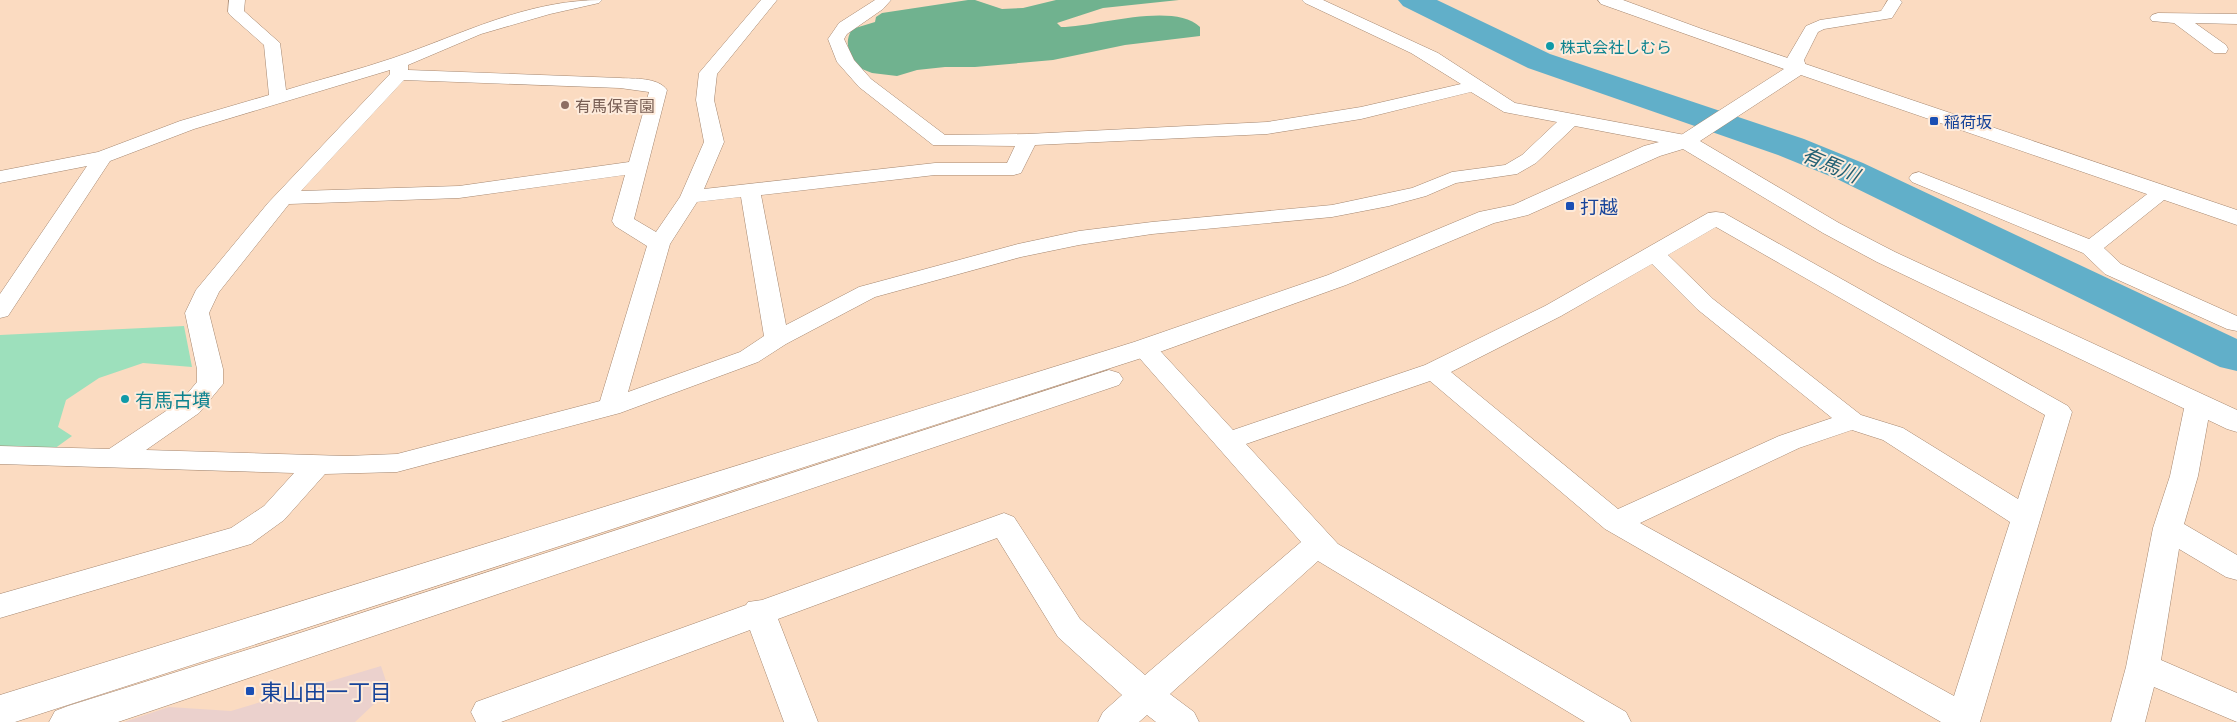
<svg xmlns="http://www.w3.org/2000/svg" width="2237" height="722" font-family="Commissioner,'Noto Sans JP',sans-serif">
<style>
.commercial{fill:#ebd1cd}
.green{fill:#9de0bc}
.forest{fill:#70b28f}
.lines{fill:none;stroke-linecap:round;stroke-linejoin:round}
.river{fill:#61afc9;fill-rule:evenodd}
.minor-casing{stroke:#a4866f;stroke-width:1}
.tertiary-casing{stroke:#a4866f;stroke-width:1}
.minor{fill:#fff;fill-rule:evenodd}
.tertiary{fill:#fff;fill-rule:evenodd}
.culture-dot{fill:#0f9aa8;stroke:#feebdb;stroke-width:2}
.education-dot{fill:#8d6e63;stroke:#feebdb;stroke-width:2}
.transit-dot{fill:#1a4fb4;stroke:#feebdb;stroke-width:2}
.labels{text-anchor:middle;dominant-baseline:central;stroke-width:4;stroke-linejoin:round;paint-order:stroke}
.far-culture-label{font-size:16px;fill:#0d838f;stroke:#feebdb;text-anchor:start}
.far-education-label{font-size:16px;fill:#785e54;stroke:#feebdb;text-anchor:start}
.far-transit-label{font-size:16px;fill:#164399;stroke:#feebdb;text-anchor:start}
.transit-label{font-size:19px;fill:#164399;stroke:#feebdb;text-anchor:start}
.culture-label{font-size:19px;fill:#0d838f;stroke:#feebdb;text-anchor:start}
.water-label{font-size:20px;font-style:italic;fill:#226073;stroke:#feebdb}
.near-transit-label{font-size:22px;fill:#164399;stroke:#feebdb;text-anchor:start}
</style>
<rect width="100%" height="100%" fill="#fbdbc1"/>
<polygon class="commercial" points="381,666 389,690 355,722 124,722 169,707 231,711"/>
<polygon class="green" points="184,326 192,367 143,363 99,378 66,400 58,427 72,436 54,449 0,446 0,335"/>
<path class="forest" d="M968,0H975L1002,9L1023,8L1056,0H1179L1103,8L1057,23L1061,27C1095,27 1173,1 1200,27V36L1125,45L1053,60L975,67H945L917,70L897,76L872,73L857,67C850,53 843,44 852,29L875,22L876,17L882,13Z"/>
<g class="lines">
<polygon class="river" points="1398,0 1437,0 1550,54 1804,139 1863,163 2237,339 2237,371 2220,367 1837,179 1778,155 1528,68 1403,6"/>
<g class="minor-casing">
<g id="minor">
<path d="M229,0H245L244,11L280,43L286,90C321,79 358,70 393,58C463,34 526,0 602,0L599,3L550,14L481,34L408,65V70L620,78C634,79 658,77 667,90L634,219L656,232L680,197L704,142L696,100L699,73L761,0H777L717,74L714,100L724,142L704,189L935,163H1007L1015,146L933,145L859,87L837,62L828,39L839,23L875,0H891L883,9L847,34L844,39L854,60L871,79L945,135L1028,134L1267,122L1361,107L1461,84L1411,53L1305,3L1302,0H1323L1438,53L1515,103L1685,135L1692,137L1695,141L1692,145L1685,147L1575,126L1536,163L1517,174L1456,183L1426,196L1389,206L1332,217L1152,234L1079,245L1021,257L875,297L786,344L758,362L620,413L397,472L325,474L284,520L251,544L0,618V594L231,528L264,506L294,473L0,464V446L109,449L181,401L197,382V369L185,313L196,290L268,203L390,74V70L194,129L110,161L8,316L0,318V294L87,166L0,183V171L98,152L180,121L269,95L264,45L230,15L228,12ZM404,80L620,88L649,92L629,162L459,186L301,191ZM1471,92L1504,112L1557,122L1522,155L1505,165L1452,172L1412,188L1332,205L1152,222L1079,231L1018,244L859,287L786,325L761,195L935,175H1014L1021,173L1035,145L1267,134L1361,119ZM625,175L612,221L615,226L647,246L600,401L397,454L346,456L146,450L199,413L223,384V369L209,313L219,292L289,204L459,198ZM741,197L764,336L740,352L628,392L670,244L697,202Z"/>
<polygon points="1888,0 1900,0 1902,2 1892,18 1824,29 1818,32 1804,60 1807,69 1804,73 1792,73 1786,60 1806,26 1820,20 1881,11"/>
<polygon points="2158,13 2237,14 2237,24 2195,23 2226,45 2228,49 2226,53 2214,53 2174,23 2152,21 2150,18 2152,15"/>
<polygon points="1919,172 2089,239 2155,188 2162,186 2169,188 2172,192 2169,196 2104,248 2121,264 2237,316 2237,331 2227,329 2105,274 2083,253 1912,182 1909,178 1912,174"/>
<path d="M1716,212L1724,213L2068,406L2072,412L1980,722H1941L1605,529L1430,381L1246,444L1338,544L1626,712L1631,722H1585L1318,561L1170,694L1194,712L1199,722H1156L1147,715L1139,722H1098L1103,712L1122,695L1058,637L997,538L778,619L818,722H784L750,630L501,722H476L471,712L476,702L746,605L748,602L762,600L1004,513L1014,517L1080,619L1145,675L1301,542L1135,353L1132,348L1135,343L1144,341L1153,343L1233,430L1425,365L1545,306L1708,213ZM1716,227L2045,415L2018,499L1903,428L1861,415L1713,299L1668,255ZM1652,264L1697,309L1832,418L1779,436L1618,509L1451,372L1561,316ZM1852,430L1883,440L2010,522L1954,696L1640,523L1799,448Z"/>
<polygon points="2198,396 2207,398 2211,404 2198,476 2184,524 2237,555 2237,580 2226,577 2179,549 2161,660 2237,693 2237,722 2154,687 2145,722 2111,722 2126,667 2153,528 2170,476 2185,404 2189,398"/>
</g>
</g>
<g class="tertiary-casing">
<g id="tertiary">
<polygon points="1598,0 1623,0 1702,29 2237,210 2237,225 1801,75 1700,141 1839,223 1895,252 2237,410 2237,432 2227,429 1877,262 1823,233 1683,149 1660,156 1528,215 1494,223 1346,285 1154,354 15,722 0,722 0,695 1134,342 1328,275 1479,212 1513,205 1644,146 1678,137 1784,69 1601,4"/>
<polygon points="1109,370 1119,373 1123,379 1119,385 118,722 49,722 55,711 68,706 272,642"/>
</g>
</g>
<use href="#minor" class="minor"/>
<use href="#tertiary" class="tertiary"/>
</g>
<g class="culture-dot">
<circle cx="1550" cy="46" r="5"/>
<circle cx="125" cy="399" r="5"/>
</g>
<circle class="education-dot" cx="565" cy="105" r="5"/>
<g class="transit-dot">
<rect x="1929" y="116" width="10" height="10" rx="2.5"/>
<rect x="1565" y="201" width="10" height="10" rx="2.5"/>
<rect x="245" y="686" width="10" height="10" rx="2.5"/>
</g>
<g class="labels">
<g class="far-culture-label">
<text x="1560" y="46">株式会社しむら</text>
</g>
<g class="far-education-label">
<text x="575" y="105">有馬保育園</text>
</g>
<g class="far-transit-label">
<text x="1944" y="121">稲荷坂</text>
</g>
<g class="transit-label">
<text x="1580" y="206">打越</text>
</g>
<g class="culture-label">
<text x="135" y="399">有馬古墳</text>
</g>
<g class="water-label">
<text transform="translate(1831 164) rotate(23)">有馬川</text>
</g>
<g class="near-transit-label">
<text x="260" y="691">東山田一丁目</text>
</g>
</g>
</svg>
